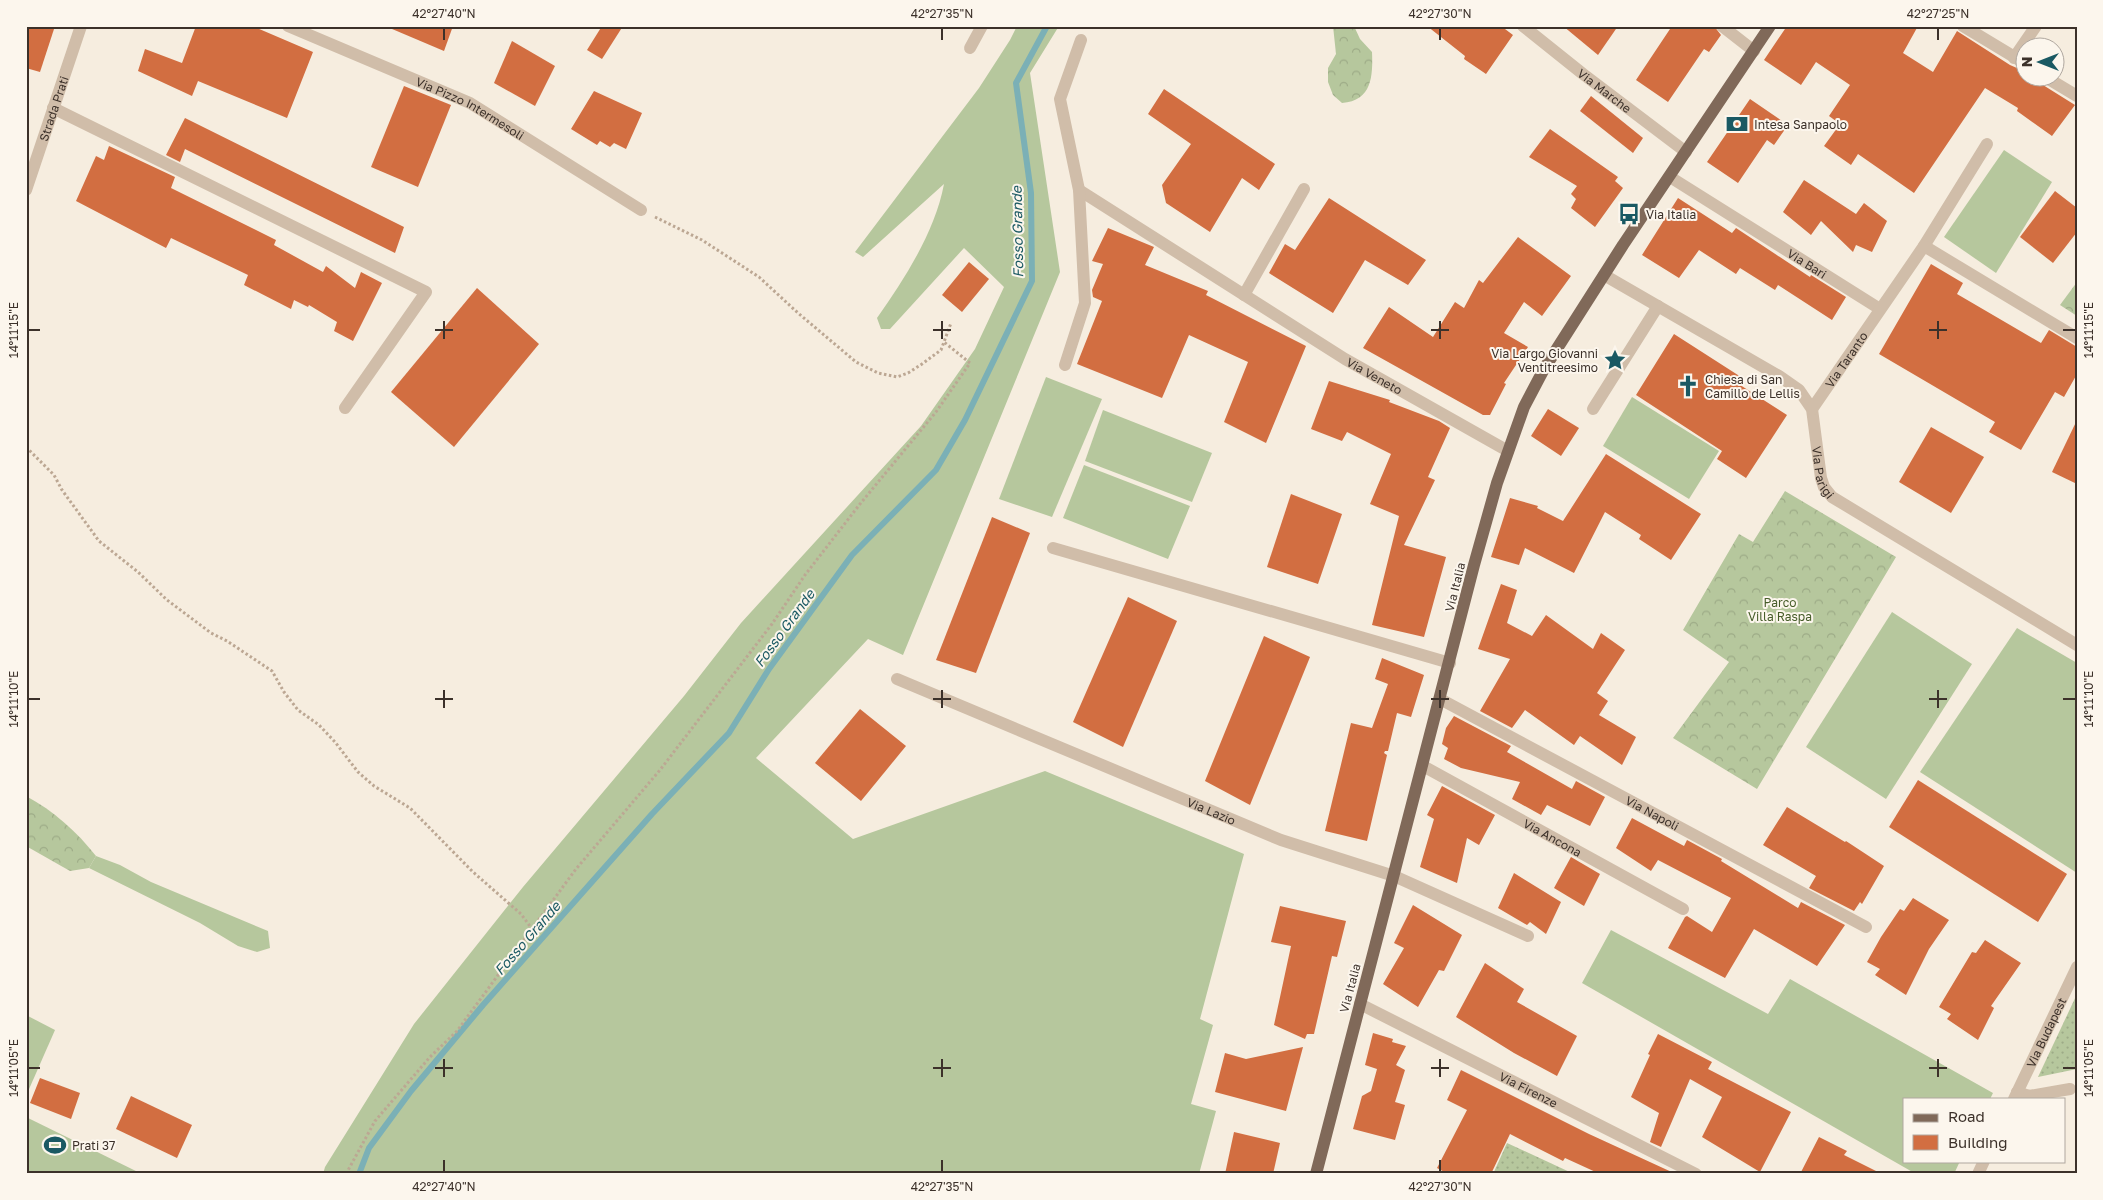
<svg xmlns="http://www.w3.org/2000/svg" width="2103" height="1200" font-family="'Golos Text',sans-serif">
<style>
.grass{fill:#b6c79d}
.forest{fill:url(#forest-crowns)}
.garden{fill:url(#garden-dots)}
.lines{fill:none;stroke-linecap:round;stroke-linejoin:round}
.stream{stroke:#7bb0b6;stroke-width:6}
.building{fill:#d26e41}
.path{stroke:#bca793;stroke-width:3;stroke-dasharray:2.5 2.5;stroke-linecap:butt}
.minor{stroke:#d0bda9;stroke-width:12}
.major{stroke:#806959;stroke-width:12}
.ticks{fill:none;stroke:#3c312a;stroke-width:2}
.labels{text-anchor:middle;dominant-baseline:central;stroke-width:4;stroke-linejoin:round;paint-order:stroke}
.street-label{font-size:12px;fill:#3c312a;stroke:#fcf6ed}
.poi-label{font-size:12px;fill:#3c312a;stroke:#fcf6ed;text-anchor:start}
.park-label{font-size:12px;fill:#475d2a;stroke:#fcf6ed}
.water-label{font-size:14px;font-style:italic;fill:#1a5963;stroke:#fcf6ed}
.neatline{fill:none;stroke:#3c312a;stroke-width:2}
.ticks-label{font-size:12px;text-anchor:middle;fill:#3c312a}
</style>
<defs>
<pattern id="forest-crowns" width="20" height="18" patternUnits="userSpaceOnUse" patternTransform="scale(1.25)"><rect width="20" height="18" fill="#b6c79d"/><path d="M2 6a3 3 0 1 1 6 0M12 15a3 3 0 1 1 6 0" fill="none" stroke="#9dab87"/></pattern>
<pattern id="garden-dots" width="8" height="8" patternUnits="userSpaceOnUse" patternTransform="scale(1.25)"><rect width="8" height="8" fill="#b6c79d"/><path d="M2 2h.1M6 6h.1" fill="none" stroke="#9dab87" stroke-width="1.8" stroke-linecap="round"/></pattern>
</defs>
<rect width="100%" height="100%" fill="#f6eddf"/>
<g class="grass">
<path d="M1017,26H1059L1030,73L1060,272L903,655L868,639L756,758L853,839L1045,771L1244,854L1200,1019L1213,1025L1191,1104L1216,1111L1199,1174H323L325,1167L414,1024L523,887L684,696L741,623L921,426L975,349L1004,287L964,248L890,329H881L877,318C905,278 935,232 944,184L863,257L855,252L979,88L1010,40Z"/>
<polygon points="2004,150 2052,182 1996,273 1944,237"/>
<polygon points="1046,377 1102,399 1052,517 999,499"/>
<polygon points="1632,397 1719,451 1689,499 1603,446"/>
<polygon points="1103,410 1212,453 1192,502 1085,461"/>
<polygon points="1084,465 1190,506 1168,559 1063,518"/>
<polygon points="1892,612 1972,664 1886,799 1806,747"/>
<polygon points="2017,628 2077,663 2077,873 1920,772"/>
<polygon points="96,856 120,865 151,882 268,931 270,948 257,952 238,946 200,923 89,868"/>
<polygon points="1611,930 1768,1014 1790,979 1993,1093 1990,1099 1904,1099 1904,1161 1960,1161 1954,1174 1916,1174 1582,983"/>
<polygon points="26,1015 55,1030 26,1096"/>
<polygon points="26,1117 142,1174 26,1174"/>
</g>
<g class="forest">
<path d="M1333,26H1354L1360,39L1372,52C1373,76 1372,101 1342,103L1333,95L1328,82V68L1336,54Z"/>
<polygon points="2077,282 2077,316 2060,305"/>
<polygon points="1785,491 1896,557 1757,789 1673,738 1729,662 1683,630 1739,534 1753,542"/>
<path d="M26,796C54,811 77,832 96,856L89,868L70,871L26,846Z"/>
</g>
<g class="garden">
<polygon points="2077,994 2077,1069 2038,1077"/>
<polygon points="1507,1143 1574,1174 1493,1174"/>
</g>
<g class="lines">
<polyline class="stream" points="359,1174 369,1148 411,1091 483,1005 652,814 729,733 769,669 852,555 936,470 965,420 1032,281 1031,193 1016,83 1047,26"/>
</g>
<g class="building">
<polygon points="26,26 55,26 40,72 26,68"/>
<polygon points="196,26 252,26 313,52 287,118 198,81 192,96 138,71 145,49 182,63"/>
<polygon points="385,26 453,26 444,51"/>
<polygon points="602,26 623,26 602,59 587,50"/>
<polygon points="1427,26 1501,26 1513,35 1486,74 1464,59 1465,56"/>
<polygon points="1563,26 1618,26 1598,55"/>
<polygon points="1672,26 1714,26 1721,35 1709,52 1704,49 1668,102 1636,80"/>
<polygon points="1787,26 1918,26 1903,53 1933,72 1957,31 2010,65 2026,72 2026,78 2036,78 2043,85 2075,105 2052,136 2017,111 2018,108 1985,88 1914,193 1858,154 1851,165 1824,146 1840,124 1829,116 1850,85 1816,62 1801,85 1764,60"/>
<polygon points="512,41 555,66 535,106 494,83"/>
<polygon points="404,86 451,105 418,187 371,167"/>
<polygon points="1164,89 1275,164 1259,190 1242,178 1210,232 1166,203 1162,185 1191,144 1148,114"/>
<polygon points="594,91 642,113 626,149 614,143 610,147 600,141 597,145 571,129"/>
<polygon points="1591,96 1643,138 1633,153 1580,111"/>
<polygon points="1750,99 1788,125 1774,145 1767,140 1738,183 1707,162"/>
<polygon points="185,118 404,227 395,253 185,149 180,162 166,155"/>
<polygon points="1550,129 1618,177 1615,181 1623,188 1595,227 1571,208 1576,199 1571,194 1577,186 1529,157"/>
<polygon points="109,146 175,177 171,188 276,240 274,245 323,272 326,266 355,288 361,272 382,283 353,341 334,331 337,322 309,305 308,307 294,300 291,309 244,285 248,275 171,238 166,248 76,201 96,156 104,160"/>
<polygon points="1804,180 1856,214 1864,203 1887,221 1872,252 1856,245 1853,252 1821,221 1811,235 1783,212"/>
<polygon points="2055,191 2077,208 2077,232 2053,263 2020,237"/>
<polygon points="1329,198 1426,260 1408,285 1365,260 1333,313 1269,273 1285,244 1295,250"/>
<polygon points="1678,198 1732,233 1736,228 1810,277 1811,275 1846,297 1832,320 1778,285 1775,290 1740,268 1736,274 1699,250 1679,278 1642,255"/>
<polygon points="1108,228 1154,247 1145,265 1208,291 1206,295 1306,346 1266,443 1224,422 1248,362 1189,335 1162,398 1077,364 1102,301 1093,297 1092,290 1103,264 1092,261"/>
<polygon points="1518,237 1571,276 1542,316 1524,302 1504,333 1528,347 1504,383 1506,384 1490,415 1483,415 1363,348 1389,307 1433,337 1455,302 1464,308 1479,280 1483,283"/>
<polygon points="969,262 989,279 962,312 942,295"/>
<polygon points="1931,264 1963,283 1957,294 2041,343 2049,330 2077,347 2077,374 2064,397 2055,392 2021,450 1989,432 1995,422 1879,354"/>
<polygon points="477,288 539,344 454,447 391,392"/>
<polygon points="1674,334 1741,377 1737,383 1787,415 1746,478 1717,459 1722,451 1636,395"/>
<polygon points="1329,381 1390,400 1389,402 1439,421 1450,428 1428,477 1435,480 1404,545 1446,557 1424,637 1372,625 1399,516 1370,504 1391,454 1347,432 1342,441 1311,429"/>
<polygon points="1548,409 1579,428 1561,456 1531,436"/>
<polygon points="2077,420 2077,484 2052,472"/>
<polygon points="1931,427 1984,457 1951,513 1899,482"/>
<polygon points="1606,454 1701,514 1671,560 1639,539 1641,535 1605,512 1574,573 1525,548 1519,565 1491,557 1510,498 1538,506 1537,508 1563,521"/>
<polygon points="1291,494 1342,514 1318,584 1267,567"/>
<polygon points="992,517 1030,533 976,673 936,660"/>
<polygon points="1501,584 1517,590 1507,623 1532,636 1546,615 1593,649 1601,633 1625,650 1597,693 1608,701 1599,715 1636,737 1622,765 1580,736 1574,745 1525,710 1512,728 1480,711 1510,659 1478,649"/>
<polygon points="1128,597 1177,621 1123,747 1073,722"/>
<polygon points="1264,636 1310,657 1250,805 1205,781"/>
<polygon points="1382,658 1424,675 1411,717 1397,713 1388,751 1385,751 1384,753 1387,755 1367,841 1325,831 1351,723 1372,728 1388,684 1375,679"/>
<polygon points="860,709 906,746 861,801 815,763"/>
<polygon points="1454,716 1511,746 1507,752 1572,789 1576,781 1605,797 1590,826 1547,805 1541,815 1512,799 1520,782 1461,768 1444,759 1448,748 1442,744 1446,728"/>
<polygon points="1918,780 2067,874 2038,922 1889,827"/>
<polygon points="1442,786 1495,815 1479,845 1467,838 1457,883 1420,867 1434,819 1427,815"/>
<polygon points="1787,807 1845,842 1846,841 1884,866 1862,904 1860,902 1854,911 1809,888 1816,876 1763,845"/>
<polygon points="1632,818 1684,846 1687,840 1722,859 1721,861 1798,908 1801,902 1845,925 1817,966 1754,929 1725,978 1668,948 1685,917 1687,916 1712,932 1731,898 1658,860 1651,871 1616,848"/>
<polygon points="1571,857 1600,874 1584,906 1554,888"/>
<polygon points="1514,873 1561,902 1546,934 1530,922 1527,925 1498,908"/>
<polygon points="1913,898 1949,920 1929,949 1906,995 1875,975 1880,969 1867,962 1881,937 1900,909 1904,911"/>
<polygon points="1413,905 1462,935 1444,971 1439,970 1418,1007 1383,984 1404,948 1394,943"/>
<polygon points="1280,906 1346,921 1337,957 1332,956 1314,1034 1307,1034 1305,1039 1274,1025 1291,946 1271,942"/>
<polygon points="1985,940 2021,963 1991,1006 1994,1008 1978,1040 1947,1019 1951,1014 1939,1007 1972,952 1976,953"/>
<polygon points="1485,963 1524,989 1517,1002 1577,1036 1557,1076 1514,1053 1456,1017"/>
<polygon points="1373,1033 1393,1039 1392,1042 1406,1046 1396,1065 1405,1070 1395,1102 1405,1105 1395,1140 1353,1129 1362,1096 1371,1091 1377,1069 1365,1065"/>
<polygon points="1658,1034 1712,1062 1708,1069 1791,1112 1760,1172 1702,1137 1722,1097 1690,1079 1661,1147 1650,1142 1659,1113 1631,1097 1650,1055 1648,1054"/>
<polygon points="1303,1047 1286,1111 1215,1092 1225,1053 1246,1059"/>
<polygon points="1461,1070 1589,1134 1676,1174 1600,1174 1565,1158 1563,1161 1510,1134 1491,1174 1448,1174 1437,1168 1467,1110 1447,1100"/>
<polygon points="40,1078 80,1093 71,1119 30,1103"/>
<polygon points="131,1096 192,1125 177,1158 116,1129"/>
<polygon points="1234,1132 1280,1143 1273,1174 1225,1174"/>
<polygon points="1819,1137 1847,1151 1844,1155 1882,1174 1800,1174"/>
</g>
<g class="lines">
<g class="path">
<polyline points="655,217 702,240 759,277 798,313 856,362 878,373 897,377 908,373 922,364 941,350 951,323"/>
<polyline points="26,447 54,475 62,490 99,541 138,572 167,600 211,633 227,641 272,671 284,692 298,710 319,725 335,742 358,772 374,786 410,808 473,872 521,914 532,929"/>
<polyline points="346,1174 375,1121 430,1057 457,1031 576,869 660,770 772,624 805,575 860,504 936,412 970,363 944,342"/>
</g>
<g class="minor">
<path id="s1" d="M288,26L470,103L641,210"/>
<path id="s2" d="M1523,26L1583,74L1686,152"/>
<polyline points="1722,26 1754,51"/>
<polyline points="1963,26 2026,64"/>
<polyline points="970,48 982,26"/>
<polyline points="2014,58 2036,26"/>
<polyline points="2047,78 2077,96"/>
<polyline points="53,108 426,292 345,408"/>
<path id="s3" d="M1670,177L1880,309"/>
<path id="s4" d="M26,190L81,26"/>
<path id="s5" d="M1079,190L1345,359L1508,451"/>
<polyline points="1924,246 1987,144"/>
<path id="s6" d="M1604,275L1779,376L1799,390L1812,409L1821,478L1824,487L1832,497L2077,645"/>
<polyline points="1244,295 1304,189"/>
<polyline points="1065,365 1085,303 1079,190 1060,99 1081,40"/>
<polyline points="1593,409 1658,306"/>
<path id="s7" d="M1812,409L1924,246L2077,338"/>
<polyline points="1053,548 1450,663"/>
<path id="s8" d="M897,679L1281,840L1394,876L1528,936"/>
<path id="s9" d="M1440,699L1866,927"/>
<path id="s10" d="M1423,766L1683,909"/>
<path id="s11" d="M1360,1004L1696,1174"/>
<polyline points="2017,1092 2029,1096 2070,1089"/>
<path id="s12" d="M2014,1099L2077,967"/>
<polyline points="1978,1174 1984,1161"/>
</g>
<polyline class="major" points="1316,1174 1474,565 1497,483 1524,407 1544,369 1623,245 1770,26"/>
</g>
<path class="ticks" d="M444,28V40M942,28V40M1440,28V40M1938,28V40M444,321V339M942,321V339M1440,321V339M1938,321V339M28,330H40M435,330H453M933,330H951M1431,330H1449M1929,330H1947M2063,330H2076M444,690V708M942,690V708M1440,690V708M1938,690V708M28,699H40M435,699H453M933,699H951M1431,699H1449M1929,699H1947M2063,699H2076M444,1059V1077M942,1059V1077M1440,1059V1077M1938,1059V1077M28,1068H40M435,1068H453M933,1068H951M1431,1068H1449M1929,1068H1947M2063,1068H2076M444,1160V1172M942,1160V1172M1440,1160V1172"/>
<defs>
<g id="bank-bare" transform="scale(1.725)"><path d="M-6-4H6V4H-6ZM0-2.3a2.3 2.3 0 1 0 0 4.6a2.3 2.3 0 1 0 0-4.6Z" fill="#1a5963" stroke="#fcf6ed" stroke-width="2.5" paint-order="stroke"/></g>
<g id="bus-bare" transform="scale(1.725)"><path d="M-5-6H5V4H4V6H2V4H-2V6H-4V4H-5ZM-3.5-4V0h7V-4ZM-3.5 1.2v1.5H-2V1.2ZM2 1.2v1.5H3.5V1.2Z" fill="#1a5963" stroke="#fcf6ed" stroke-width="2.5" paint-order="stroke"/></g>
<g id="sight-bare" transform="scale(1.725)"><path d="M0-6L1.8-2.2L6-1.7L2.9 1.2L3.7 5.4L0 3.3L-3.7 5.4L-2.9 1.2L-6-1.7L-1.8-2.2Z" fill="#1a5963" stroke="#fcf6ed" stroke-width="2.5" paint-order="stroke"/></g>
<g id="church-bare" transform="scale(1.725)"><path d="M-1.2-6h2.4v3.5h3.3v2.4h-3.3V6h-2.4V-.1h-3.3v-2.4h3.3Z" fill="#1a5963" stroke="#fcf6ed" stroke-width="2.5" paint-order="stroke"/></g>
<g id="stadium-bare" transform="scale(1.725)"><path d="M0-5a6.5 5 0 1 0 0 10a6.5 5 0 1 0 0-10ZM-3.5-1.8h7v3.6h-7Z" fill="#1a5963" stroke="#fcf6ed" stroke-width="2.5" paint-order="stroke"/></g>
</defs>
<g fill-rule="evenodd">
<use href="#bank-bare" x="1737" y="124"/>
<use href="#bus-bare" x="1629" y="214"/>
<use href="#sight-bare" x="1615" y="360"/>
<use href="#church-bare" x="1688" y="386"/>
<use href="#stadium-bare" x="55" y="1145"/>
</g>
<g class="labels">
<g class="street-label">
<text stroke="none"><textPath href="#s2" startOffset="104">Via Marche</textPath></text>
<text stroke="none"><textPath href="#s4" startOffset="86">Strada Prati</textPath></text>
<text stroke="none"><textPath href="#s1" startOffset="200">Via Pizzo Intermesoli</textPath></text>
<text stroke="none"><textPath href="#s3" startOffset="162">Via Bari</textPath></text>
<text stroke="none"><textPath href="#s7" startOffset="60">Via Taranto</textPath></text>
<text stroke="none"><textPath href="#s5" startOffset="349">Via Veneto</textPath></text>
<text stroke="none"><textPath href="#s6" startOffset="314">Via Parigi</textPath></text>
<text transform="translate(1455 587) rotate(-76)">Via Italia</text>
<text stroke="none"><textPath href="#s8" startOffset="341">Via Lazio</textPath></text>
<text stroke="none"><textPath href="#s9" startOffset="241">Via Napoli</textPath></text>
<text stroke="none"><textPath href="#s10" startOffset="148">Via Ancona</textPath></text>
<text transform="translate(1350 988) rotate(-75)">Via Italia</text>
<text stroke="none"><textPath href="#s12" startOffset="74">Via Budapest</textPath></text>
<text stroke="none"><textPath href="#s11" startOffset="189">Via Firenze</textPath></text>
</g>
<g class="poi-label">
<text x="1754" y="124">Intesa Sanpaolo</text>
<text x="1646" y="214">Via Italia</text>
<text x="1598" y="353" text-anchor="end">Via Largo Giovanni<tspan x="1598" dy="14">Ventitreesimo</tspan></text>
<text x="1705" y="379">Chiesa di San<tspan x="1705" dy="14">Camillo de Lellis</tspan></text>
<text x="72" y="1145">Prati 37</text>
</g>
<g class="park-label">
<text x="1780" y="602">Parco<tspan x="1780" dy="14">Villa Raspa</tspan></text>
</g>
<g class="water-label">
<text transform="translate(1017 232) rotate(-91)">Fosso Grande</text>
<text transform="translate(784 628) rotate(-54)">Fosso Grande</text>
<text transform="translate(527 938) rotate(-49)">Fosso Grande</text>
</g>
</g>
<rect width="2103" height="1200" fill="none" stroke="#fcf6ed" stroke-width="55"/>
<rect x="1903" y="1098" width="162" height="65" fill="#fcf6ed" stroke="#afa79f"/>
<rect x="1913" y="1114" width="25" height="8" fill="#806959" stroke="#afa79f"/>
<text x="1948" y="1122" font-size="15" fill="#3c312a">Road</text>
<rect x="1913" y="1135" width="25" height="15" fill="#d26e41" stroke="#afa79f"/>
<text x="1948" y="1148" font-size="15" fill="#3c312a">Building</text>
<g transform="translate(2040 62) rotate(270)"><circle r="24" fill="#fcf6ed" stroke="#afa79f"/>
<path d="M0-4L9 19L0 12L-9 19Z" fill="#1a5963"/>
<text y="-8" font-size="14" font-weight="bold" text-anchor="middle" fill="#3c312a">N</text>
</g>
<rect x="28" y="28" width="2048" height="1144" class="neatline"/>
<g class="ticks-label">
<text x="444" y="18">42°27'40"N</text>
<text x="942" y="18">42°27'35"N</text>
<text x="1440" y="18">42°27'30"N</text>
<text x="1938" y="18">42°27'25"N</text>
<text transform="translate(2089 330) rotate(-90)" y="4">14°11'15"E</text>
<text transform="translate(14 330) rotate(-90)" y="4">14°11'15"E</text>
<text transform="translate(2089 699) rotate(-90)" y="4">14°11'10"E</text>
<text transform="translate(14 699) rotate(-90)" y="4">14°11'10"E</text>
<text transform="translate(2089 1068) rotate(-90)" y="4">14°11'05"E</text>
<text transform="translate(14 1068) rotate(-90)" y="4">14°11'05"E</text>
<text x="444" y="1191">42°27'40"N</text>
<text x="942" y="1191">42°27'35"N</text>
<text x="1440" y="1191">42°27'30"N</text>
</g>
</svg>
